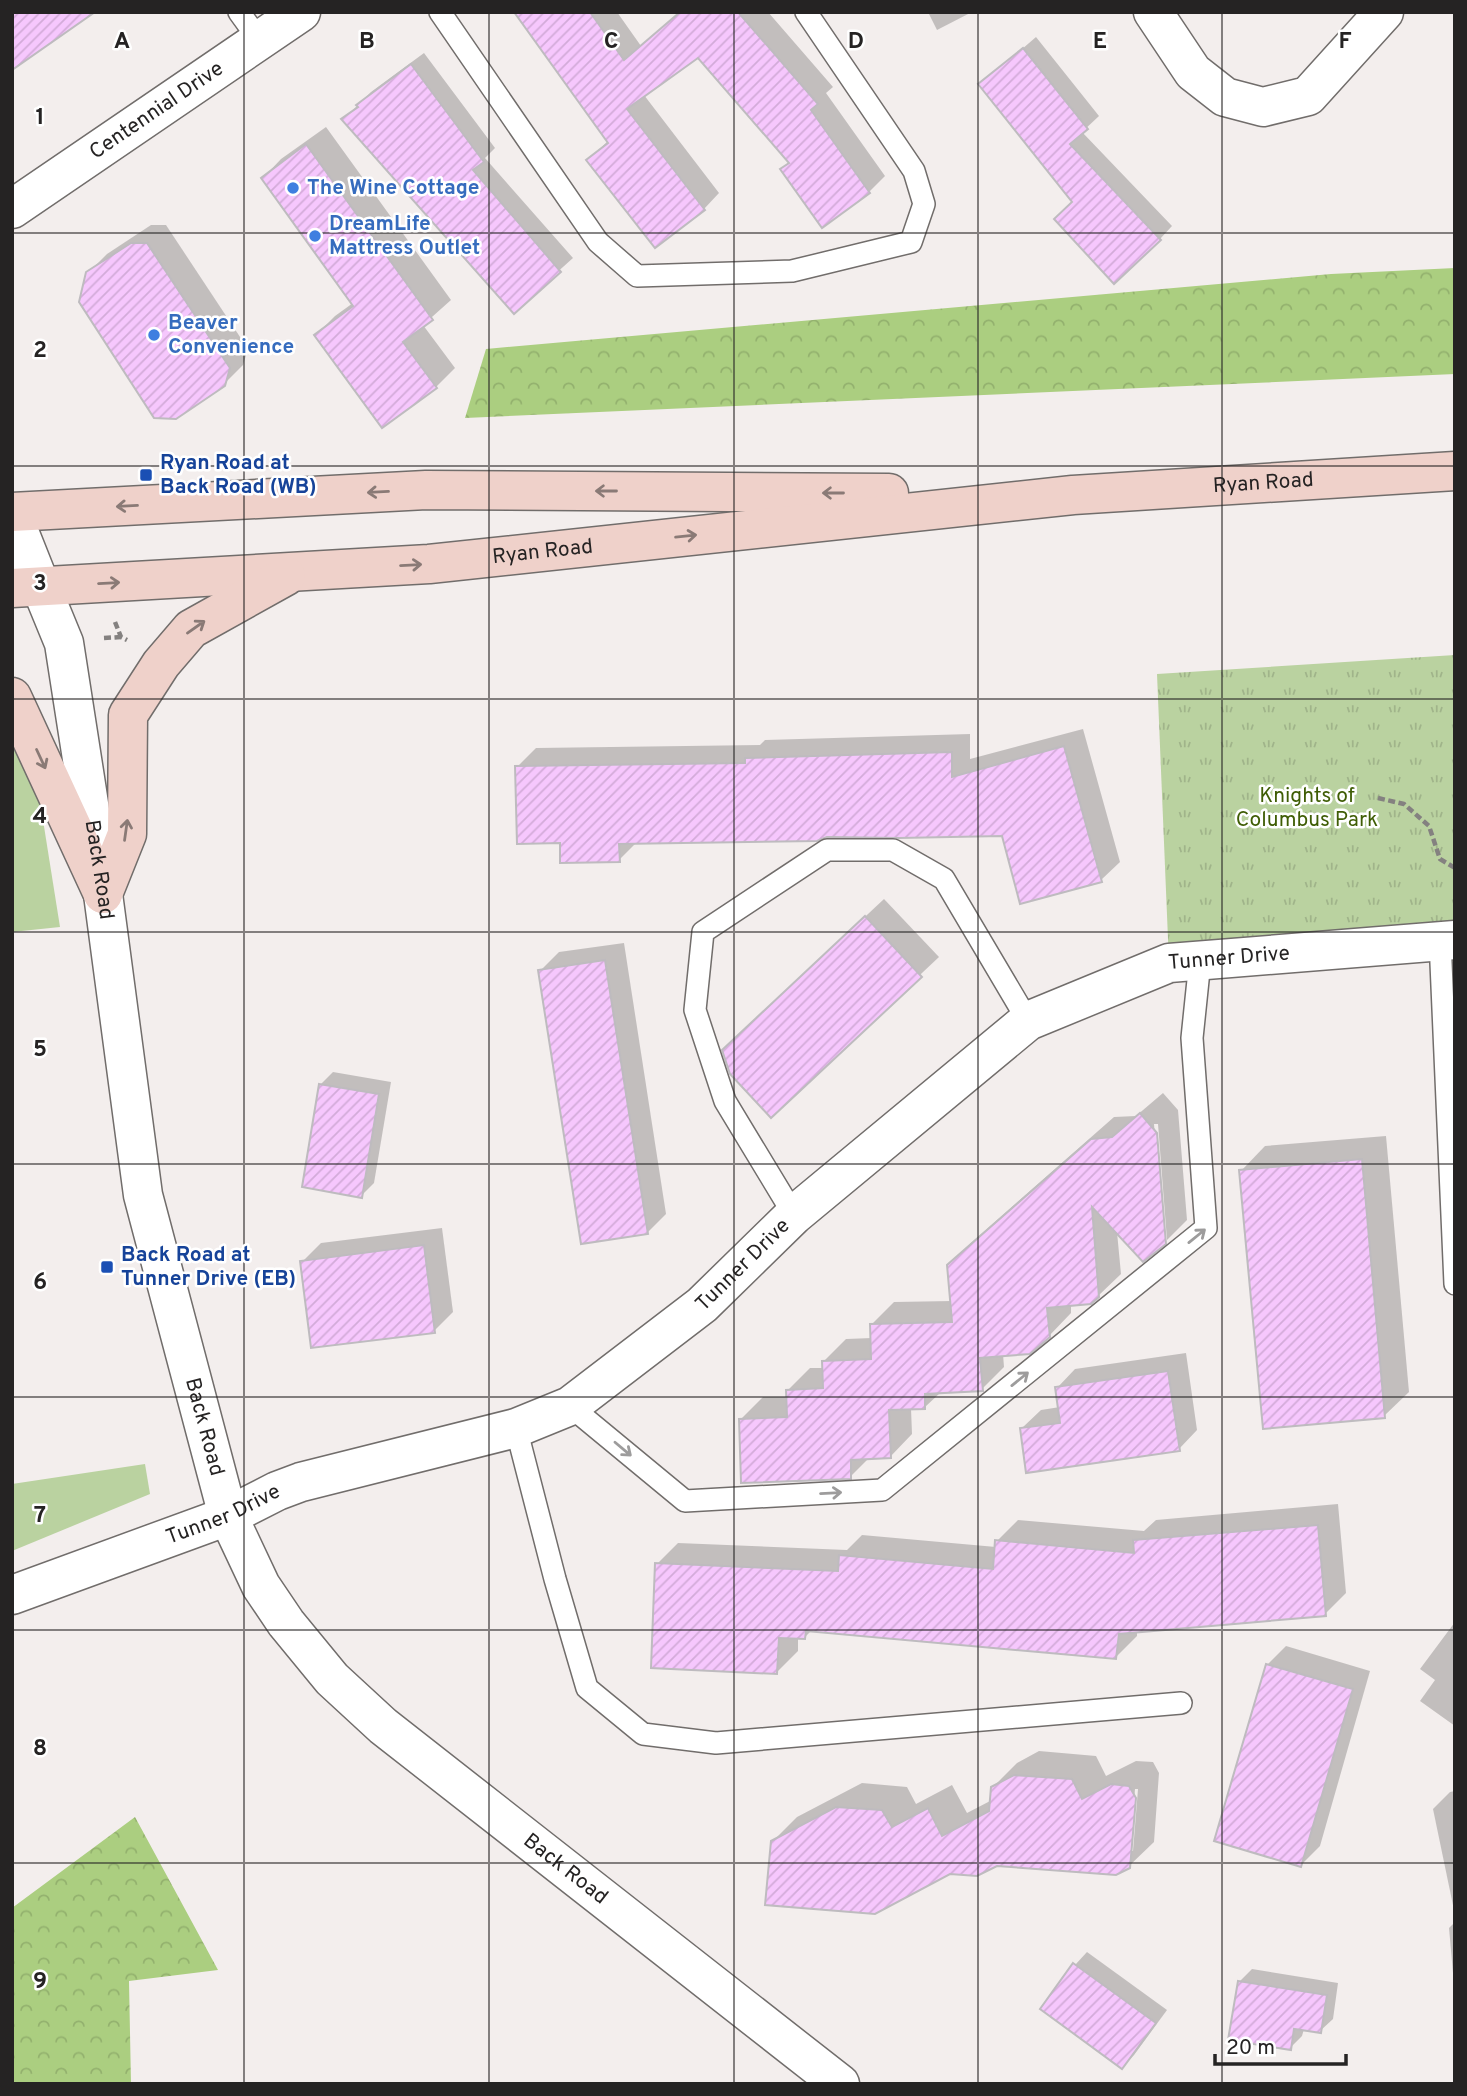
<svg xmlns="http://www.w3.org/2000/svg" width="1467" height="2096" font-family="Overpass,sans-serif">
<style>
.grass{fill:#bad2a0}
.forest{fill:url(#forest-crowns)}
.park{fill:url(#park-tufts)}
.shadow{fill:#0003;fill-rule:evenodd}
.building{fill:url(#building-hatch);stroke:#bebbbf;stroke-width:2}
.lines{fill:none;stroke-linecap:round;stroke-linejoin:round}
.service-casing{stroke:#716d6b;stroke-width:24}
.minor-casing{stroke:#716d6b;stroke-width:41}
.tertiary-casing{stroke:#716d6b;stroke-width:41}
.secondary-casing{stroke:#716d6b;stroke-width:41}
.path{stroke:#848180;stroke-width:4.5;stroke-dasharray:7 3.5;stroke-linecap:butt}
.service{stroke:#fff;stroke-width:21}
.minor{stroke:#fff;stroke-width:38}
.tertiary{stroke:#fff;stroke-width:38}
.secondary{stroke:#efd1ca;stroke-width:38}
.oneway{stroke:#8a7a76}
.oneway2{stroke:#9d9c9c}
.grid{fill:none;stroke:#252323;stroke-width:2;stroke-opacity:0.55}
.shop-dot{fill:#3f7fe0;stroke:#fff;stroke-width:2.5}
.transit-dot{fill:#1a4fb4;stroke:#fff;stroke-width:2.5}
.labels{text-anchor:middle;dominant-baseline:central;stroke-width:5;stroke-linejoin:round;paint-order:stroke}
.street-label{font-size:21px;fill:#252323;stroke:#fff}
.shop-label{font-size:21px;font-weight:bold;fill:#366cbe;stroke:#fff;text-anchor:start}
.transit-label{font-size:21px;font-weight:bold;fill:#164399;stroke:#fff;text-anchor:start}
.park-label{font-size:21px;fill:#3f5d05;stroke:#fff}
.grid-label{font-size:23px;text-anchor:middle;font-weight:bold;fill:#252323;stroke:#fff;stroke-width:5;stroke-linejoin:round;paint-order:stroke}
</style>
<defs>
<pattern id="forest-crowns" width="20" height="18" patternUnits="userSpaceOnUse" patternTransform="scale(1.75)"><rect width="20" height="18" fill="#abce80"/><path d="M2 6a3 3 0 1 1 6 0M12 15a3 3 0 1 1 6 0" fill="none" stroke="#93b16e"/></pattern>
<pattern id="park-tufts" width="24" height="20" patternUnits="userSpaceOnUse" patternTransform="scale(1.75)"><rect width="24" height="20" fill="#bad2a0"/><path d="M3 7l-1-3M5 7V3M7 7l1-3M15 17l-1-3M17 17v-4M19 17l1-3" fill="none" stroke="#a0b48a"/></pattern>
<pattern id="building-hatch" width="6" height="6" patternUnits="userSpaceOnUse" patternTransform="scale(1.75)"><rect width="6" height="6" fill="#f6c7fd"/><path d="M-1 1l2-2M0 6l6-6M5 7l2-2" fill="none" stroke="#d3abd9"/></pattern>
</defs>
<rect width="100%" height="100%" fill="#f3eeed"/>
<g class="grass">
<polygon points="12,746 39,795 60,927 12,932"/>
<polygon points="145,1464 150,1494 12,1551 12,1484"/>
</g>
<g class="forest">
<polygon points="1455,268 1455,374 465,418 486,349 1331,274"/>
<polygon points="135,1817 218,1970 129,1981 131,2084 12,2084 12,1908"/>
</g>
<polygon class="park" points="1455,655 1455,940 1169,963 1157,674"/>
<g class="shadow">
<polygon points="516,12 617,12 641,46 680,12 768,12 833,87 826,93 885,176 869,192 823,225 791,162 698,56 644,95 719,193 704,209 588,160 608,141"/>
<polygon points="928,12 972,12 937,30"/>
<polygon points="1036,37 1099,116 1082,132 1172,226 1160,239 1074,201 980,85"/>
<polygon points="424,53 495,148 485,158 573,258 514,311 344,119 371,92"/>
<polygon points="326,127 451,300 423,325 455,368 436,387 316,335 335,316 353,303 263,178 281,159"/>
<polygon points="151,225 166,225 248,349 243,365 223,385 88,273 107,254"/>
<polygon points="1083,729 1120,862 1101,880 1003,834 827,835 637,842 619,860 562,841 517,767 536,748 760,745 765,740 970,734 970,759"/>
<polygon points="884,899 939,957 771,1115 743,1031"/>
<polygon points="624,943 666,1214 647,1233 540,971 559,952"/>
<polygon points="333,1072 391,1082 374,1183 361,1196 321,1084"/>
<polygon points="1163,1093 1178,1110 1187,1220 1167,1240 1158,1124 1154,1124 1163,1239 1117,1232 1121,1274 1098,1296 1071,1304 1071,1313 1049,1336 1003,1354 1004,1367 982,1389 941,1392 924,1408 911,1408 912,1434 890,1457 870,1457 850,1477 741,1419 763,1397 788,1397 788,1390 810,1368 824,1368 824,1361 846,1339 872,1338 871,1325 894,1302 952,1301 949,1265 971,1243 1114,1117 1136,1116"/>
<polygon points="1386,1136 1409,1392 1384,1416 1241,1171 1265,1146"/>
<polygon points="442,1228 453,1312 434,1331 302,1262 321,1243"/>
<polygon points="1186,1353 1197,1430 1179,1449 1022,1428 1041,1410 1060,1407 1057,1388 1075,1369"/>
<polygon points="1338,1504 1346,1593 1325,1614 1137,1630 1137,1636 1116,1657 812,1630 805,1637 798,1637 798,1651 776,1673 657,1564 678,1543 847,1550 862,1535 996,1547 997,1541 1018,1520 1144,1531 1156,1520"/>
<polygon points="1455,1622 1455,1726 1420,1701 1435,1680 1420,1669"/>
<polygon points="1286,1646 1370,1671 1320,1846 1301,1865 1267,1665"/>
<path d="M1039,1751L1096,1756L1106,1776L1136,1761L1153,1762L1159,1773L1154,1842L1129,1866L772,1842L797,1817L862,1783L907,1787L916,1804L952,1785L967,1813L992,1800V1788L1017,1763ZM1135,1789H1138L1133,1851H1130Z"/>
<polygon points="1455,1791 1455,1915 1433,1809 1450,1792"/>
<polygon points="1455,1922 1455,1996 1449,1928"/>
<polygon points="1087,1952 1167,2010 1134,2055 1122,2067 1075,1965"/>
<polygon points="1252,1969 1338,1983 1333,2019 1320,2031 1304,2029 1302,2036 1290,2048 1239,1982"/>
</g>
<g class="building">
<polygon points="12,12 95,12 12,70"/>
<polygon points="514,12 590,12 624,60 680,12 738,12 818,104 811,110 870,193 822,228 780,169 789,163 698,58 627,109 705,210 655,248 586,160 608,143"/>
<polygon points="1023,48 1088,129 1070,144 1161,240 1114,284 1054,219 1072,202 978,84"/>
<polygon points="411,64 484,162 473,170 561,272 514,314 341,119 358,107 356,105"/>
<polygon points="306,144 433,320 403,342 437,388 382,428 314,335 353,306 261,178"/>
<polygon points="131,243 147,243 230,368 225,386 176,419 154,418 79,302 86,272"/>
<polygon points="1064,746 1102,882 1020,904 1002,836 899,838 827,837 817,841 619,844 620,862 560,863 560,843 517,844 515,766 745,763 745,758 952,752 952,777"/>
<polygon points="865,916 922,977 771,1118 730,1074 722,1050"/>
<polygon points="605,960 648,1234 581,1244 538,970"/>
<polygon points="319,1084 379,1094 362,1198 302,1187"/>
<polygon points="1140,1113 1157,1133 1166,1244 1143,1262 1092,1207 1099,1297 1091,1304 1047,1308 1050,1337 1030,1354 980,1358 983,1391 925,1394 925,1409 889,1410 891,1458 851,1460 851,1479 741,1483 739,1419 787,1417 786,1390 823,1388 822,1361 871,1359 870,1324 952,1322 947,1265 1091,1139 1112,1137"/>
<polygon points="1362,1159 1385,1418 1263,1429 1239,1170"/>
<polygon points="424,1245 435,1333 311,1348 300,1261"/>
<polygon points="1168,1371 1180,1451 1026,1473 1020,1428 1060,1423 1055,1387"/>
<polygon points="1318,1525 1326,1616 1119,1634 1116,1659 806,1631 805,1639 779,1638 777,1674 651,1668 655,1563 838,1571 839,1555 993,1569 995,1540 1134,1553 1133,1540"/>
<polygon points="1266,1664 1353,1689 1301,1867 1214,1841"/>
<polygon points="1014,1775 1072,1779 1082,1799 1111,1784 1129,1786 1136,1798 1130,1868 1116,1875 997,1866 977,1876 950,1874 875,1914 765,1905 771,1841 836,1807 882,1810 892,1827 928,1808 942,1836 989,1811 991,1787"/>
<polygon points="1073,1963 1156,2023 1122,2069 1040,2009"/>
<polygon points="1238,1981 1327,1995 1321,2033 1294,2029 1291,2050 1228,2040"/>
</g>
<g class="lines">
<g class="service-casing">
<g id="service">
<polyline points="239,12 260,41"/>
<polyline points="440,12 598,242 637,276 792,271 911,242 924,204 914,171 806,12"/>
<polyline points="1440,940 1455,1284"/>
<polyline points="794,1215 725,1101 695,1010 703,932 827,850 893,850 944,879 1028,1021"/>
<polyline points="570,1406 685,1501 882,1490 1206,1228 1192,1038 1200,961"/>
<polyline points="516,1428 555,1579 587,1688 643,1734 716,1743 1181,1703"/>
</g>
</g>
<g class="minor-casing">
<g id="minor">
<polyline points="1153,12 1193,72 1225,97 1263,107 1308,96 1384,12"/>
<path id="s1" d="M12,209L301,12"/>
<polyline points="12,514 41,587"/>
<path id="s2" d="M12,1595L228,1516L277,1491L301,1482L516,1428L570,1406L702,1305L794,1215L1028,1021L1169,963L1455,940"/>
</g>
</g>
<g class="tertiary-casing">
<g id="tertiary">
<path id="s3" d="M41,587L64,643L103,894L143,1195L228,1516L261,1586L286,1623L332,1679L383,1726L840,2084"/>
</g>
</g>
<g class="secondary-casing">
<g id="secondary">
<polyline points="12,512 426,490 889,493"/>
<path id="s4" d="M12,588L429,564L1073,495L1455,471"/>
<polyline points="12,697 103,894"/>
<polyline points="103,894 127,834 128,715 161,664 191,629 286,576"/>
</g>
</g>
<g class="path">
<polyline points="115,622 121,637 127,640"/>
<polyline points="104,638 121,637"/>
<polyline points="1378,798 1404,804 1429,826 1440,859 1455,868"/>
</g>
<use href="#service" class="service"/>
<use href="#minor" class="minor"/>
<use href="#tertiary" class="tertiary"/>
<use href="#secondary" class="secondary"/>
</g>
<defs><path id="oneway-shaft" d="M-6 0H5M1.5-3L5.5 0L1.5 3" fill="none" stroke-width="1.6" stroke-linecap="round" stroke-linejoin="round" transform="scale(1.75)"/></defs>
<g class="oneway">
<use href="#oneway-shaft" transform="translate(606 491) rotate(-180)"/>
<use href="#oneway-shaft" transform="translate(378 492) rotate(177)"/>
<use href="#oneway-shaft" transform="translate(833 493) rotate(-180)"/>
<use href="#oneway-shaft" transform="translate(127 506) rotate(177)"/>
<use href="#oneway-shaft" transform="translate(686 536) rotate(-6)"/>
<use href="#oneway-shaft" transform="translate(411 565) rotate(-3)"/>
<use href="#oneway-shaft" transform="translate(109 583) rotate(-3)"/>
<use href="#oneway-shaft" transform="translate(196 627) rotate(-35)"/>
<use href="#oneway-shaft" transform="translate(41 759) rotate(65)"/>
<use href="#oneway-shaft" transform="translate(126 830) rotate(-82)"/>
</g>
<g class="oneway2">
<use href="#oneway-shaft" transform="translate(1197 1236) rotate(-39)"/>
<use href="#oneway-shaft" transform="translate(1020 1379) rotate(-39)"/>
<use href="#oneway-shaft" transform="translate(623 1449) rotate(40)"/>
<use href="#oneway-shaft" transform="translate(831 1493) rotate(-3)"/>
</g>
<path class="grid" d="M244,12V2084M489,12V2084M734,12V2084M978,12V2084M1222,12V2084M12,233H1455M12,466H1455M12,699H1455M12,932H1455M12,1164H1455M12,1397H1455M12,1630H1455M12,1863H1455"/>
<g class="shop-dot">
<circle cx="293" cy="188" r="7"/>
<circle cx="315" cy="236" r="7"/>
<circle cx="154" cy="335" r="7"/>
</g>
<g class="transit-dot">
<rect x="139" y="468" width="14" height="14" rx="3.5"/>
<rect x="100" y="1260" width="14" height="14" rx="3.5"/>
</g>
<g class="labels">
<g class="street-label">
<text stroke="none"><textPath href="#s1" startOffset="175">Centennial Drive</textPath></text>
<text stroke="none"><textPath href="#s4" startOffset="1256">Ryan Road</textPath></text>
<text stroke="none"><textPath href="#s4" startOffset="532">Ryan Road</textPath></text>
<text stroke="none"><textPath href="#s3" startOffset="290">Back Road</textPath></text>
<text stroke="none"><textPath href="#s2" startOffset="1402">Tunner Drive</textPath></text>
<text stroke="none"><textPath href="#s2" startOffset="814">Tunner Drive</textPath></text>
<text stroke="none"><textPath href="#s3" startOffset="858">Back Road</textPath></text>
<text stroke="none"><textPath href="#s2" startOffset="226">Tunner Drive</textPath></text>
<text stroke="none"><textPath href="#s3" startOffset="1446">Back Road</textPath></text>
</g>
<g class="shop-label">
<text x="307" y="188">The Wine Cottage</text>
<text x="329" y="224">DreamLife<tspan x="329" dy="24">Mattress Outlet</tspan></text>
<text x="168" y="323">Beaver<tspan x="168" dy="24">Convenience</tspan></text>
</g>
<g class="transit-label">
<text x="160" y="463">Ryan Road at<tspan x="160" dy="24">Back Road (WB)</tspan></text>
<text x="121" y="1255">Back Road at<tspan x="121" dy="24">Tunner Drive (EB)</tspan></text>
</g>
<g class="park-label">
<text x="1307" y="796">Knights of<tspan x="1307" dy="24">Columbus Park</tspan></text>
</g>
</g>
<g class="grid-label">
<text x="122" y="48">A</text>
<text x="367" y="48">B</text>
<text x="611" y="48">C</text>
<text x="856" y="48">D</text>
<text x="1100" y="48">E</text>
<text x="1345" y="48">F</text>
<text x="40" y="124">1</text>
<text x="40" y="357">2</text>
<text x="40" y="590">3</text>
<text x="40" y="823">4</text>
<text x="40" y="1056">5</text>
<text x="40" y="1289">6</text>
<text x="40" y="1522">7</text>
<text x="40" y="1755">8</text>
<text x="40" y="1988">9</text>
</g>
<rect width="1467" height="2096" fill="none" stroke="#252323" stroke-width="28"/>
<path d="M1215 2054v10h131v-10" fill="none" stroke="#252323" stroke-width="3.5"/>
<text x="1226" y="2054" font-size="21" fill="#252323" stroke="#ffffff" stroke-width="5" paint-order="stroke">20 m</text>
</svg>
